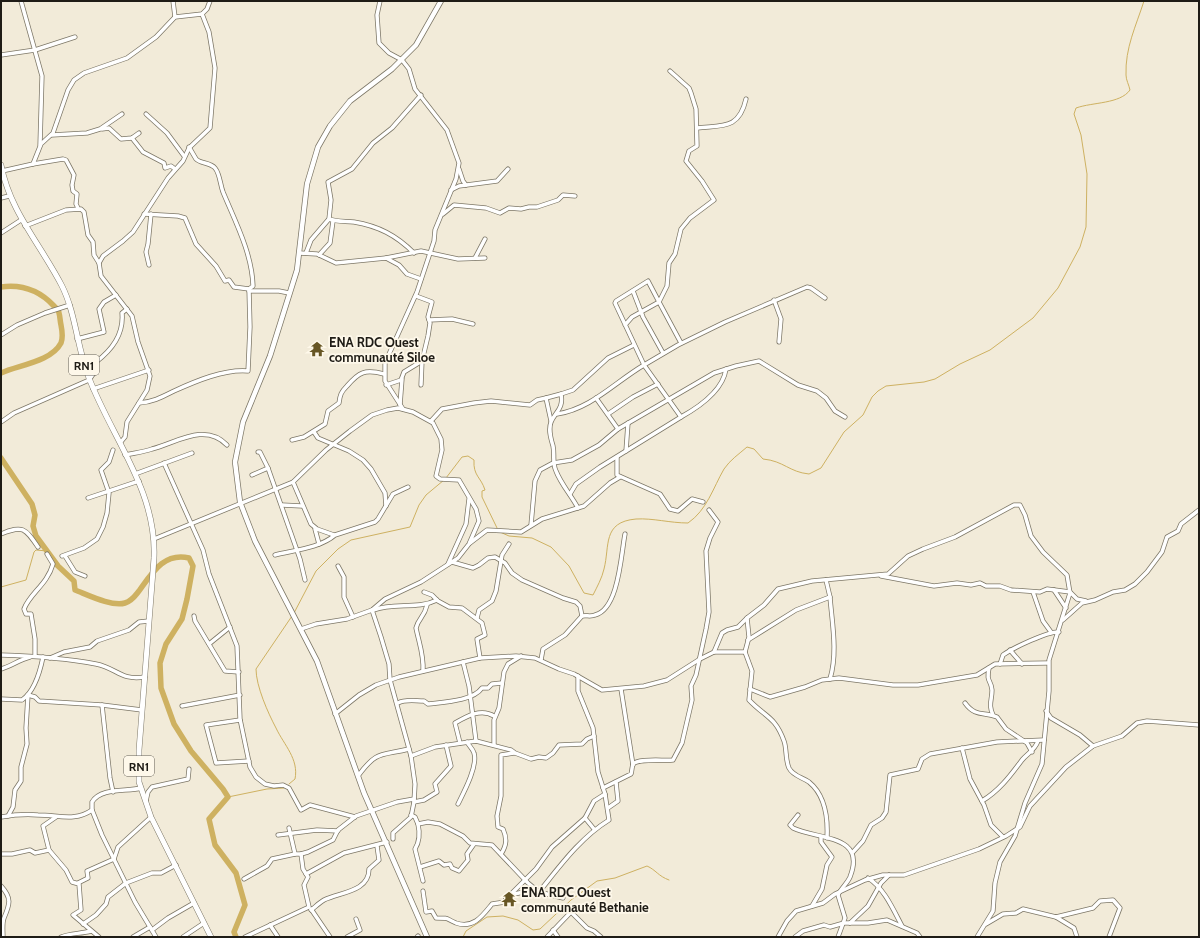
<svg xmlns="http://www.w3.org/2000/svg" width="1200" height="938" font-family="Cabin,sans-serif">
<style>
.lines{fill:none;stroke-linecap:round;stroke-linejoin:round}
.stream{stroke:#ceb161;stroke-width:1}
.river{stroke:#ceb161;stroke-width:5.5}
.minor-casing{stroke:#7d7767;stroke-width:5}
.major-casing{stroke:#7d7767;stroke-width:6}
.highway-casing{stroke:#7d7767;stroke-width:6}
.minor{stroke:#fff;stroke-width:3.5}
.major{stroke:#fff;stroke-width:4.5}
.highway{stroke:#fff;stroke-width:5}
.labels{text-anchor:middle;dominant-baseline:central;stroke-width:3.5;stroke-linejoin:round;paint-order:stroke}
.shield{fill:#fef8ea;stroke:#625e56;stroke-width:1}
.shield-label{font-size:12px;font-weight:bold;fill:#1f1c16}
.poi-label{font-size:13px;font-weight:bold;fill:#1f1c16;stroke:#fef8ea;text-anchor:start}
</style>
<rect width="100%" height="100%" fill="#f2ebd9"/>
<g class="lines">
<g class="stream">
<path d="M446,478L462,457L468,456L474,460C473,476 481,477 485,490L482,491V497L498,530"/>
<path d="M500,532L509,536L532,538L551,547L569,566L584,593L593,595C597,587 602,578 604,569C610,546 602,522 636,519C653,518 670,523 688,523C707,510 713,488 724,469C730,460 739,454 747,447L754,449L763,459C784,461 789,472 809,474L821,468L844,432L863,415L872,397L878,391L886,386L924,382L935,379L960,364L990,350L1033,318L1058,288L1080,247L1086,227L1087,174L1081,135L1074,114L1076,108C1093,102 1120,104 1130,90C1129,85 1126,80 1126,75C1125,48 1136,26 1144,1"/>
<polyline points="1,587 26,580 34,552 36,550 47,551"/>
<polyline points="294,613 316,571 338,549 351,540 410,527 419,505 426,495 444,480"/>
<path d="M289,784L295,779C299,759 284,745 276,728C268,713 256,686 256,669L292,616"/>
<polyline points="228,797 267,789 284,788"/>
<path d="M463,937L466,931L487,917L503,916L518,920L533,930L540,929L571,900L597,881L615,878L647,866C656,870 658,876 669,880"/>
</g>
<g class="river">
<path d="M1,287C22,284 40,291 54,306C56,308 59,310 59,313C60,316 60,321 61,325C62,330 63,338 61,343C51,362 18,365 1,373"/>
<path d="M1,458L32,504L35,515L33,526L36,536L58,566L74,581L75,590C88,595 112,607 125,603C132,601 135,596 139,591C152,573 164,552 189,558L193,566L187,599L182,619L166,644L160,663L161,688L174,724L191,751L223,789L228,797L209,819L215,845L236,873L245,905L234,932L236,937"/>
</g>
<g class="minor-casing">
<g id="minor">
<polyline points="21,1 42,76 40,145"/>
<polyline points="173,1 175,17"/>
<polyline points="380,1 377,15 379,43 389,53 402,60 409,69 415,89 447,130 459,163 456,179 435,230 434,241 417,292 385,363 385,381 403,409"/>
<polyline points="1,55 35,50 75,37"/>
<polyline points="670,71 689,88 691,93 696,109 697,146 689,151 686,161 702,181 714,200 690,218 681,229 675,254 669,263 667,286 659,302 681,343"/>
<polyline points="146,114 167,133 184,156"/>
<path d="M697,128C722,125 739,130 746,99"/>
<polyline points="102,129 109,128 121,139 132,138 139,133"/>
<polyline points="52,135 87,133 100,129 122,114"/>
<polyline points="132,138 143,152 164,163 165,168 171,166 175,169"/>
<polyline points="33,164 63,159 66,160 74,175 72,185 73,191 77,194 76,204 78,208"/>
<polyline points="459,169 463,181 466,185"/>
<polyline points="2,171 33,164 41,144 53,133 68,90 74,80 84,73 127,58 156,37 175,17 202,14 207,9 210,1"/>
<polyline points="451,190 459,186 497,181 508,169"/>
<polyline points="1,198 9,196"/>
<polyline points="144,214 178,216 185,218 196,244 216,266 225,281 229,280 234,287 249,289"/>
<polyline points="443,214 454,205 486,208 500,213 509,208 521,209 529,207 537,207 558,200 563,195 575,196"/>
<path d="M329,219C337,222 345,221 354,222C378,226 396,235 414,253"/>
<polyline points="25,226 66,210 81,209 84,212 88,235 93,242 94,255 99,263"/>
<polyline points="1,233 21,220"/>
<polyline points="299,253 317,254 336,263 386,258 399,265 407,274 421,279"/>
<polyline points="306,253 311,240 329,219 331,200 328,182 352,169 373,143 392,128 421,95"/>
<polyline points="319,255 330,243 333,221"/>
<polyline points="386,258 421,251 458,259 485,258"/>
<polyline points="475,258 485,239"/>
<polyline points="149,265 146,252 148,244 151,214"/>
<polyline points="249,291 279,291 289,293"/>
<polyline points="633,291 643,317 663,353"/>
<polyline points="774,300 781,319 779,342"/>
<polyline points="429,320 452,319 473,324"/>
<polyline points="1,335 17,325 45,313 70,305"/>
<polyline points="77,339 104,332 99,309 104,302 116,295"/>
<polyline points="386,385 401,380 404,372 422,361 428,336 430,323 428,317 432,302 416,296"/>
<polyline points="421,385 422,361"/>
<polyline points="93,389 149,370"/>
<polyline points="546,398 561,394"/>
<polyline points="596,398 618,429"/>
<path d="M139,403C153,402 162,397 174,391C196,381 224,369 248,371L250,327L249,289L253,286C252,253 235,221 223,192C220,184 220,174 215,168C210,162 201,164 196,159L189,147"/>
<polyline points="400,405 402,379"/>
<path d="M557,414C591,409 615,382 644,365L615,303L616,301L648,281L659,302L632,317L625,325"/>
<polyline points="608,414 633,397 658,384"/>
<path d="M681,417C699,407 723,390 726,369"/>
<polyline points="431,421 442,409 474,403 491,401 530,405 537,400 546,398 551,421"/>
<path d="M1,422L14,413L89,380L96,370V362C112,350 124,334 122,313L127,309"/>
<polyline points="314,432 318,438 349,451 363,460 371,469 385,493 386,506"/>
<path d="M292,440L304,437L325,424L328,411L339,403C340,395 341,392 347,386C359,372 365,369 384,374"/>
<polyline points="120,443 125,437 127,422 147,390 150,376 138,342 132,316 101,276 99,263 103,256 123,241 133,232 168,178 183,161 189,148 210,128 215,68 209,32 202,14"/>
<polyline points="626,451 628,423"/>
<polyline points="258,452 260,452 268,468"/>
<path d="M125,455C134,453 144,452 152,449C176,443 205,422 227,445"/>
<polyline points="617,457 617,475 660,494 670,509 678,511 692,499 703,502"/>
<polyline points="164,463 203,550 209,574 237,646 240,719 250,767 256,777 265,784 274,786 283,785 289,788 301,810 310,805 355,817"/>
<polyline points="135,474 192,453"/>
<polyline points="252,475 268,468 300,559 305,580"/>
<polyline points="293,482 311,524 317,529 334,535"/>
<polyline points="570,494 576,484 600,467 681,417 644,365 678,345 725,322 807,287 811,288 825,298"/>
<polyline points="88,498 139,481"/>
<polyline points="282,505 302,506"/>
<path d="M578,508C571,495 561,484 556,471C552,463 555,455 553,446C551,439 548,430 551,422C555,412 564,409 561,394L573,390L608,358L634,345"/>
<polyline points="531,525 535,481 540,470 553,463 572,460 599,445 618,429 714,373 736,366 759,361 798,385 817,391 826,398 835,411 845,417"/>
<polyline points="315,529 319,544"/>
<path d="M1,534C23,525 25,528 38,547"/>
<polyline points="154,539 293,482 326,450 350,431 372,415 387,410 398,408 413,412 433,423 441,439 442,450 436,476 440,479 459,480 476,509 479,521 469,544 458,558 421,582 385,599 372,610 347,619 316,624 301,629"/>
<polyline points="470,543 487,530 521,532 542,519 584,506 610,483 620,477"/>
<path d="M275,555C295,550 320,548 335,535L375,522L378,519L393,494L408,487"/>
<polyline points="62,556 84,548 97,539 103,527 107,513 109,493 101,470 109,462 113,450"/>
<polyline points="65,556 75,572 85,576"/>
<polyline points="452,562 473,568 479,565 488,558 495,557 505,563 512,573 522,580 563,598 576,602 580,606 582,616"/>
<polyline points="448,564 466,524 469,499"/>
<polyline points="338,566 344,577 344,597 353,617"/>
<polyline points="881,576 934,586 957,583 971,585 980,583 986,586 1000,586 1011,590 1040,592 1047,589 1070,592"/>
<polyline points="1054,590 1066,608"/>
<polyline points="424,592 432,595 438,601 449,607 462,608 482,623 485,635 477,639 480,658"/>
<polyline points="1033,592 1043,621 1051,632"/>
<polyline points="1071,593 1077,599 1086,601"/>
<polyline points="372,610 381,637 389,664 390,680 411,756 415,784 414,802 411,817 393,833 393,839"/>
<path d="M374,610C394,602 417,610 437,600"/>
<polyline points="194,616 195,621 225,671 239,672"/>
<polyline points="477,618 479,610 492,601 496,591 502,555 509,544"/>
<polyline points="1063,620 1082,603 1095,600 1113,592 1125,590 1135,584 1147,572 1162,552 1167,537 1178,531 1181,524 1199,510"/>
<polyline points="748,640 796,610 830,597 826,580"/>
<polyline points="209,644 230,627"/>
<polyline points="1010,650 1022,664"/>
<polyline points="714,652 722,633 727,630 738,627 747,618"/>
<path d="M745,652L752,671L749,700C765,717 775,716 784,741C787,749 785,759 789,768C793,776 802,777 809,782C825,795 828,819 827,838"/>
<path d="M1,655C33,656 65,658 96,664C117,668 120,681 145,677"/>
<path d="M35,656V639L31,614H26L24,609C30,593 47,585 53,564L47,554"/>
<polyline points="50,658 64,652 90,647 97,641 129,630 139,622 149,621"/>
<path d="M541,660L543,649L565,635L582,616C586,615 591,617 595,615C619,609 621,554 625,534"/>
<polyline points="463,662 469,686 476,741"/>
<path d="M1000,664L1003,655C1013,648 1048,631 1059,632"/>
<path d="M989,668C986,683 991,679 992,690C992,701 988,704 993,715"/>
<path d="M1,669C11,666 19,660 30,657"/>
<path d="M423,671C424,655 419,643 416,628C419,617 424,618 427,605"/>
<path d="M830,679C838,652 832,623 830,597"/>
<polyline points="621,689 633,765"/>
<polyline points="750,689 770,697 805,687 822,680 839,678 893,685 918,685 977,675 995,664 1048,663"/>
<polyline points="28,695 35,697 39,701 102,705 142,710"/>
<path d="M1,699L22,700C35,691 40,672 43,657"/>
<path d="M398,703C405,699 415,701 424,701L428,704C444,702 473,701 482,688H488L492,684L502,683"/>
<path d="M965,703C976,718 984,711 997,717L1006,729L1027,743L1032,752"/>
<polyline points="102,705 110,778 113,792"/>
<polyline points="182,706 240,695"/>
<polyline points="1046,711 1051,718 1080,735 1093,746"/>
<polyline points="335,714 359,695 376,685 399,677 480,658 516,656 535,658 559,669 574,674 602,690 644,686 667,680 700,659 714,652 745,652 749,637 747,618 764,605 778,589 812,581 888,574 908,556 923,549 955,537 1014,505 1020,505 1025,515 1031,536 1043,552 1067,575 1070,593 1049,660 1049,691 1042,764 1025,803 1015,836 1000,862 995,883 993,911 977,937"/>
<polyline points="240,720 206,725 216,763 249,761"/>
<path d="M460,743L455,723C467,716 481,708 494,716"/>
<polyline points="494,745 494,720 499,708 504,672 508,664 521,656"/>
<polyline points="962,748 970,779 984,805 991,825 1003,837"/>
<polyline points="411,756 435,747 476,741 511,750 515,753 531,759 539,757 546,758 553,753 559,745 582,744 587,739 594,736"/>
<path d="M358,776C377,750 381,756 409,749"/>
<path d="M603,788L631,774C632,771 632,766 633,764C638,758 665,761 673,760L682,743L692,700L691,686L696,675L706,629L709,612L706,551L710,538L718,522L709,510"/>
<polyline points="146,801 148,792 152,787 188,779 189,769"/>
<path d="M982,801C999,791 1010,776 1022,760C1028,753 1035,750 1038,741"/>
<polyline points="414,802 424,800 437,792 435,784 451,766 446,745"/>
<path d="M458,804C464,792 478,766 474,753C473,749 469,746 467,742"/>
<polyline points="608,808 618,801 616,782"/>
<polyline points="92,810 102,835 135,902 156,937"/>
<polyline points="411,815 415,817 418,824 428,822 440,824 463,836 470,843 492,845 528,883 539,892 563,898"/>
<path d="M798,815L790,825L793,828C818,840 867,834 850,877C847,884 841,888 838,895L845,918L838,937"/>
<polyline points="8,816 13,807 15,790 21,781 21,767 27,744 26,728 28,695"/>
<path d="M1,817C13,815 26,814 38,815C58,815 75,822 92,810V802C101,787 127,792 141,788"/>
<polyline points="56,817 43,826 49,850 66,870 72,882 79,884 81,910 73,915 99,937"/>
<polyline points="585,818 594,801 605,794"/>
<path d="M418,824C420,833 420,841 415,849L423,881"/>
<polyline points="278,835 317,830 338,831"/>
<polyline points="853,852 863,841 871,825 882,818 886,812 890,775 918,769 922,759 930,754 997,742 1044,740"/>
<polyline points="1,854 12,854 30,850 35,853 49,850"/>
<polyline points="301,854 308,852 333,840 338,830 356,816 397,802 414,799"/>
<path d="M501,854C507,845 507,838 503,829L498,827L497,816L501,796V755L514,753"/>
<polyline points="420,867 439,861 444,865 450,864 452,868 459,871 468,860 467,854 474,844"/>
<polyline points="306,874 344,853 387,842"/>
<path d="M868,878C884,888 893,909 902,926"/>
<polyline points="244,879 267,866 272,859 295,854"/>
<polyline points="78,883 88,878 87,871 114,859 118,847 151,817"/>
<path d="M1,886C12,898 10,904 4,918C2,923 3,931 3,937"/>
<path d="M423,891L426,912L432,911L436,918C451,918 444,918 456,923C474,929 483,915 492,904L505,902L506,897L510,895L536,869L552,847L585,818L594,829"/>
<path d="M510,895L528,891L539,892C560,866 580,838 609,820L605,794L598,772L593,728L578,691V676"/>
<polyline points="812,906 822,889 827,865 832,857 821,842 821,837"/>
<polyline points="311,909 330,937"/>
<path d="M311,910C315,907 319,903 324,900C340,892 369,892 369,869L379,860L377,846"/>
<polyline points="571,912 587,928 594,931 601,937"/>
<polyline points="1056,917 1074,928 1077,937"/>
<polyline points="850,923 868,906 881,883 889,875"/>
<polyline points="83,924 96,915 106,904 108,897 126,883 152,873 161,873 176,865"/>
<polyline points="986,924 1003,914 1016,913 1023,909 1056,917 1093,908 1100,901 1113,900 1120,908 1109,937"/>
<polyline points="270,925 278,937"/>
<polyline points="152,930 168,918 194,903"/>
<polyline points="553,930 558,937"/>
<path d="M61,937C71,933 80,934 91,931"/>
<polyline points="133,937 150,927"/>
<polyline points="183,937 204,923"/>
<polyline points="245,937 309,907 304,885 308,877 303,869 301,854 295,854 289,828"/>
<polyline points="347,937 360,930 356,919"/>
<polyline points="417,937 418,936"/>
<polyline points="547,937 571,912 567,906"/>
<polyline points="778,937 787,921 796,911 823,903 835,894 865,880 883,875 904,875 979,849 1006,836 1020,827 1030,806 1066,767 1093,746 1122,736 1137,723 1147,721 1199,725"/>
<polyline points="795,937 803,931 824,925 830,927 844,923 868,923 887,920 917,933 920,937"/>
</g>
</g>
<g class="major-casing">
<polyline id="major" points="427,937 364,793 317,661 255,541 240,502 235,462 243,422 270,356 297,270 307,184 318,147 330,126 350,101 392,69 416,45 441,1"/>
</g>
<g class="highway-casing">
<path id="highway" d="M1,165C10,212 41,245 62,286C76,314 77,348 89,378C112,438 157,491 154,558L139,750V782L151,817L211,937"/>
</g>
<use href="#minor" class="minor"/>
<use href="#major" class="major"/>
<use href="#highway" class="highway"/>
</g>
<defs>
<g id="temple-bare" transform="scale(1.2)"><path d="M0-6L5-2H3V0L6.5 2.5H4V6H1.5V3h-3V6H-4V2.5H-6.5L-3 0V-2H-5Z" fill="#675624" stroke="#fef8ea" stroke-width="2.5" paint-order="stroke"/></g>
</defs>
<g fill-rule="evenodd">
<use href="#temple-bare" x="317" y="349"/>
<use href="#temple-bare" x="509" y="899"/>
</g>
<g class="labels">
<g class="shield">
<rect x="69" y="355" width="30" height="20" rx="3"/>
<rect x="124" y="756" width="30" height="20" rx="3"/>
</g>
<g class="shield-label">
<text x="84" y="365">RN1</text>
<text x="139" y="766">RN1</text>
</g>
<g class="poi-label">
<text x="329" y="342">ENA RDC Ouest<tspan x="329" dy="15">communauté Siloe</tspan></text>
<text x="521" y="892">ENA RDC Ouest<tspan x="521" dy="15">communauté Bethanie</tspan></text>
</g>
</g>
<rect width="1200" height="938" fill="none" stroke="#1f1c16" stroke-width="4"/>
</svg>
